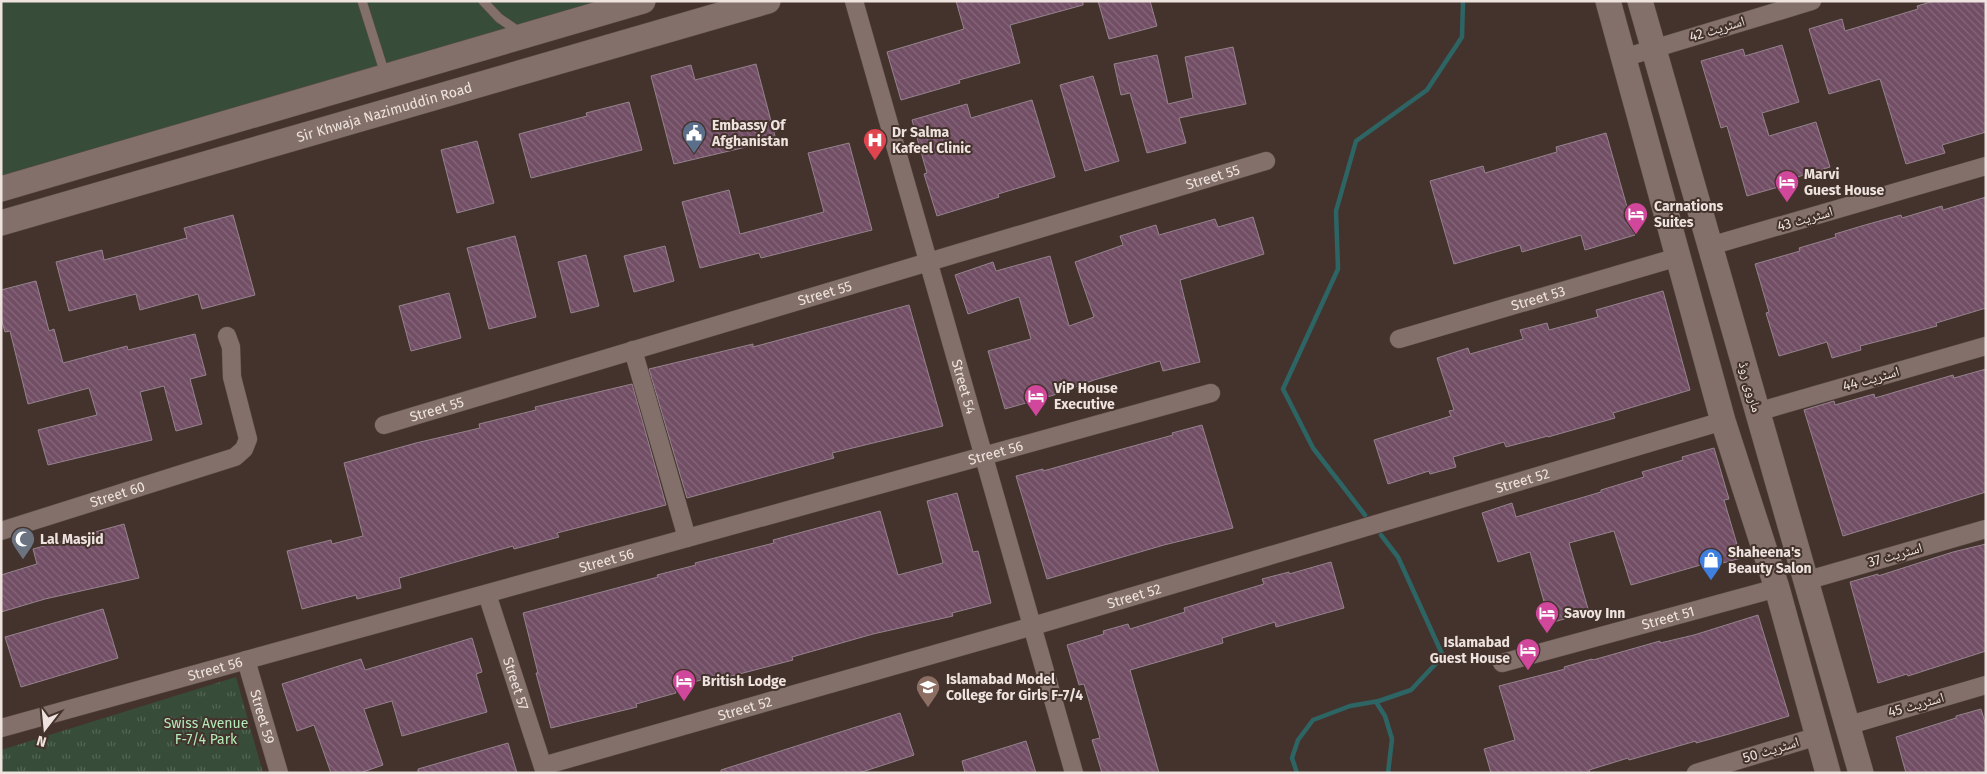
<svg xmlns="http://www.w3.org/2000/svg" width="1987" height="774" font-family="'Fira Sans','Noto Naskh Arabic',sans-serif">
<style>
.grass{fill:#374c39}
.park{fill:url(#park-tufts)}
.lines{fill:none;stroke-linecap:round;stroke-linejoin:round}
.stream{stroke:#2d6565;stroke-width:4.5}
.building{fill:url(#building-back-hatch);stroke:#95838d}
.lane-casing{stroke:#5d4f4a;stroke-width:10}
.street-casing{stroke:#5d4f4a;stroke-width:19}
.secondary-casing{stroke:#5d4f4a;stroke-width:26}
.lane{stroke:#84706a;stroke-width:9}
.street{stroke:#84706a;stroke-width:18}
.secondary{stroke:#84706a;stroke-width:25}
.labels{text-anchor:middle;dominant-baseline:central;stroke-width:4;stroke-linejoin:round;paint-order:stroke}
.street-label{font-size:14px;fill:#eee3df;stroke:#44332d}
.poi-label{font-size:14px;font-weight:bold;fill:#eee3df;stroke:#44332d;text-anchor:start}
.park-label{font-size:14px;fill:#b3eab8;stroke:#44332d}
</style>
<defs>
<pattern id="park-tufts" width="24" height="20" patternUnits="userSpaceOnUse" patternTransform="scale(1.25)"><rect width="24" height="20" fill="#374c39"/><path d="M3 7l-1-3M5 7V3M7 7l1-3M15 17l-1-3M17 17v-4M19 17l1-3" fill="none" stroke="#546655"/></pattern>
<pattern id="building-back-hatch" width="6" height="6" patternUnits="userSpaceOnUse" patternTransform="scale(1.25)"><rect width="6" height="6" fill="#724e65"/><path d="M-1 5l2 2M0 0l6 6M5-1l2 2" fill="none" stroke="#86677b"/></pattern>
</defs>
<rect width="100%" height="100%" fill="#44332d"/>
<polygon class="grass" points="1,1 613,1 1,183"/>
<polygon class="park" points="236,677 263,773 1,773 1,750"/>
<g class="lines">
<g class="stream">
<polyline points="1365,515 1313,448 1283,389 1338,269 1336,211 1356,141 1427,90 1462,37 1463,1"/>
<polyline points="1381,535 1398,557 1443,656 1411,690 1376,702 1385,716 1392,739 1388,773"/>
<polyline points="1297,773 1292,758 1298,740 1313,720 1350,706 1379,701"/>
</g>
</g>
<g class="building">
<polygon points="956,1 1083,1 1083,5 1010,25 1020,63 959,80 960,83 901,100 887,52 964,29"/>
<polygon points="1098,1 1150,1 1157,26 1109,39"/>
<polygon points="1934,1 1986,1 1986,132 1942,145 1945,153 1906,164 1880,79 1829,94 1809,29 1842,19 1845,31 1918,9 1917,6"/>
<polygon points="1782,45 1799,102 1762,113 1769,136 1816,122 1830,167 1781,182 1782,186 1747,196 1727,126 1721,128 1701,61 1743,49 1745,56"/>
<polygon points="1233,47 1246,104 1179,118 1186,143 1147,153 1130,93 1121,95 1114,64 1157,55 1168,104 1193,98 1185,57"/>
<polygon points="756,64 776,140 674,164 651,76 691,65 695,80"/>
<polygon points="1093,76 1119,161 1085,171 1060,85"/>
<polygon points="1032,100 1055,177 998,194 999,197 937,216 924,174 927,173 912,120 967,104 971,118"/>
<polygon points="629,102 642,150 531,178 519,134 587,116 586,113"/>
<polygon points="1606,133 1635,235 1585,250 1581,235 1522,252 1520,245 1454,264 1430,181 1483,166 1485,173 1557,152 1556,147"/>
<polygon points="477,141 494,203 457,213 441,150"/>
<polygon points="849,143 872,230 761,258 759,253 700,268 682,202 729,190 740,234 824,212 808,153"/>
<polygon points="1986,197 1986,308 1936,323 1937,326 1860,346 1861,350 1832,358 1827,342 1779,356 1766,313 1769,312 1755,264 1800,251 1799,248 1836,237 1835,234 1865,225 1901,215 1902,218 1942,206 1943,210"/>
<polygon points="233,215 255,295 202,309 198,294 140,310 136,294 69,311 56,262 102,250 104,260 187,238 184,228"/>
<polygon points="1253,217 1264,254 1180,280 1200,362 1163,371 1160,361 1094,380 1054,395 1005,409 988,351 1031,339 1019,297 968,314 955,275 993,262 996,271 1050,256 1069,326 1094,317 1075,262 1123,245 1120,236 1156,225 1159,235 1215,219 1218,227"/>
<polygon points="515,236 536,317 489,329 467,248"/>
<polygon points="665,246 674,281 634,292 624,256"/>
<polygon points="586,255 599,306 571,313 558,262"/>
<polygon points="36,281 49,331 54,329 63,363 127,346 128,350 195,334 206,375 190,379 202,424 176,431 164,386 140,392 152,440 48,465 38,430 97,415 89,388 28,404 10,331 5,332 1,318 1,290"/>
<polygon points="1663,291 1690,390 1613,413 1615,418 1548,437 1548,436 1506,447 1504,442 1453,457 1456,467 1430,474 1429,471 1388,484 1374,440 1451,416 1449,411 1454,410 1437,358 1468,348 1470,354 1523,339 1520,330 1547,323 1549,330 1598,317 1596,310"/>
<polygon points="449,293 461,338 411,351 399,306"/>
<polygon points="909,305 943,426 832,453 834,458 687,498 649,369 753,344 753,347"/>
<polygon points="1986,369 1986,492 1843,536 1804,410 1834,401 1835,405 1874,394 1875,398 1953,375 1954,378"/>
<polygon points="632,384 666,505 557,533 559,537 514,549 513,546 399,578 401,588 357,599 356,595 302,609 287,551 331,540 332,544 363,536 344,463 416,443 480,428 479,424 536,410 535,407"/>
<polygon points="1202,425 1233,528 1164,545 1047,579 1016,476 1043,469 1043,471 1173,435 1172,433"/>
<polygon points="1714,448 1729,499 1724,500 1741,558 1712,566 1711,562 1631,585 1614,531 1569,543 1589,612 1550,623 1530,552 1498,562 1482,513 1512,503 1516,517 1601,492 1601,490 1644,477 1642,472 1683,460 1682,457"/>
<polygon points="957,493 973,552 978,551 991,603 952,613 953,616 873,634 792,657 793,660 724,678 723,674 675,687 676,693 636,704 637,707 551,728 536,673 538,673 523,613 658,577 657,575 696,565 695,563 774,543 773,540 880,511 898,575 943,563 927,501"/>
<polygon points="124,524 139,578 45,599 1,612 1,575 37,564 33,549"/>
<polygon points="1986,544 1986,651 1908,676 1907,674 1878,683 1850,582 1878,574 1878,576 1953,552"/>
<polygon points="1331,562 1344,608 1276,627 1275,622 1222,638 1223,643 1130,670 1159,773 1102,773 1092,740 1100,738 1084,684 1079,685 1067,645 1104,634 1103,631 1128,624 1130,629 1185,612 1184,608 1264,584 1262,579 1289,572 1289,574"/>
<polygon points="103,609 118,658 21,687 5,637"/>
<polygon points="1758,615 1789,716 1729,734 1696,743 1696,741 1629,760 1628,758 1589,770 1590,773 1491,773 1484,749 1515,740 1499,686 1565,669 1564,667 1592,659 1593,660 1660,641 1660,643 1694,635"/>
<polygon points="472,638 482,672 476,674 487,712 402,736 392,701 364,709 383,765 360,773 331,773 314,725 297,731 282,684 361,659 365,670"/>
<polygon points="1981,709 1986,726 1986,773 1906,773 1896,737 1956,718 1956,716"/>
<polygon points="900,713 914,755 859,773 721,773 721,770"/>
<polygon points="1026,741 1036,773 965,773 962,761"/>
<polygon points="508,743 517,773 418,773 418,769"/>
</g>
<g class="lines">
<g class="lane-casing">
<g id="lane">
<polyline points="362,1 385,74"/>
<polyline points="483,1 499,18 521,33"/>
</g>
</g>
<g class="street-casing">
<g id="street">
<path id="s1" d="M854,1L1074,773"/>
<polyline points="1623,58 1812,1"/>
<polyline points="1710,246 1986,166"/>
<path id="s2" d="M1399,339L1678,257"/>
<polyline points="633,350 687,538"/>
<polyline points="1757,412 1986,346"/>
<path id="s3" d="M384,425L1266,161"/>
<path id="s4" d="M1,531L235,457L244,449L248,439L232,377L231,347L227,336"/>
<polyline points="1805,581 1986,529"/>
<path id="s5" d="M487,594L545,773"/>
<path id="s6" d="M246,660L279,773"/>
<path id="s7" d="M1502,663L1777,588"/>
<polyline points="1846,726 1986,685"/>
<path id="s8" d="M1,728L1211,393"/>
<path id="s9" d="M543,766L1033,626L1723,421"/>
<polyline points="1696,773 1818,736"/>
</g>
</g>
<g class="secondary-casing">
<g id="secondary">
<polyline points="1608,1 1723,421 1777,588 1828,773"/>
<polyline points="1640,1 1861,773"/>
<polyline points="1,189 643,1"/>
<path id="s10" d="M1,223L768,1"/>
</g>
</g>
<use href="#lane" class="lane"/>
<use href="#street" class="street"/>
<use href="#secondary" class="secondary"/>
</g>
<defs>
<g id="civic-pin" transform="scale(1.25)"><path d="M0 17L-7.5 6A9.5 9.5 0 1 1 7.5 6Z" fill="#5c6f8a" stroke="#44332d"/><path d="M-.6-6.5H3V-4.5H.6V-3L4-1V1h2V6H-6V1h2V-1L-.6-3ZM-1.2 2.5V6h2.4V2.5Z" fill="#fff"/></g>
<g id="hospital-pin" transform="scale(1.25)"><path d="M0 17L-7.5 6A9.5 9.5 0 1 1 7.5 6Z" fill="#e0444e" stroke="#44332d"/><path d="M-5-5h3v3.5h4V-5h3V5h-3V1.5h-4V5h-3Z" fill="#fff"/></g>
<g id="hotel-pin" transform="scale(1.25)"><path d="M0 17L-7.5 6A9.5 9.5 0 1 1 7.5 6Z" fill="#d1479c" stroke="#44332d"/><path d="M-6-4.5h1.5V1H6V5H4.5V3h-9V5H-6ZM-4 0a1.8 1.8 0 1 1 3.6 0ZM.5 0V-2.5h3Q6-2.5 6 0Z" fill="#fff"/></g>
<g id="mosque-pin" transform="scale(1.25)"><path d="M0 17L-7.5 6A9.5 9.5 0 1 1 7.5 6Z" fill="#6b7280" stroke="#44332d"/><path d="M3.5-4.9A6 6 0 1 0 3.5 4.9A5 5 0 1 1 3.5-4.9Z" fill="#fff"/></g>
<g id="shop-pin" transform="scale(1.25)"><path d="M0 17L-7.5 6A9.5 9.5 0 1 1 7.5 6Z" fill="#3f7fe0" stroke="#44332d"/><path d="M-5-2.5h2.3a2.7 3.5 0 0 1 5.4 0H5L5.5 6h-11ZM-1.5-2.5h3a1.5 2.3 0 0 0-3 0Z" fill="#fff"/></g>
<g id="university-pin" transform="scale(1.25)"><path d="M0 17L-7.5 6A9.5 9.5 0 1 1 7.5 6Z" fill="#8d6e63" stroke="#44332d"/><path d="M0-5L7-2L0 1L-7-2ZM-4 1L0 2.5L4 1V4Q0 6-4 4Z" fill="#fff"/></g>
</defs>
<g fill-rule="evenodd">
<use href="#civic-pin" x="694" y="133"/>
<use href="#hospital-pin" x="875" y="140"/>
<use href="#hotel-pin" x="1787" y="182"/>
<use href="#hotel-pin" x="1636" y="214"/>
<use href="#hotel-pin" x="1036" y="396"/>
<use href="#mosque-pin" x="23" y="539"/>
<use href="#shop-pin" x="1711" y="560"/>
<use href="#hotel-pin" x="1547" y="613"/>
<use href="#hotel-pin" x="1528" y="650"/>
<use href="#hotel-pin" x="684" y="681"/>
<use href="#university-pin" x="928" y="687"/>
</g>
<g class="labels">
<g class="street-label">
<text transform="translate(1717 29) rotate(-17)">اسٹریٹ 42</text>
<text stroke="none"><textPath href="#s10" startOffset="399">Sir Khwaja Nazimuddin Road</textPath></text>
<text stroke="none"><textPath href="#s3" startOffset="865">Street 55</textPath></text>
<text transform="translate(1805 219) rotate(-16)">اسٹریٹ 43</text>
<text stroke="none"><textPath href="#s3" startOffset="460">Street 55</textPath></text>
<text stroke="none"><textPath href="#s2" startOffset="145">Street 53</textPath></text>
<text transform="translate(1871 379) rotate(-16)">اسٹریٹ 44</text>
<text stroke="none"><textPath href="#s1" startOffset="401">Street 54</textPath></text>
<text transform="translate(1750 387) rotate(74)">ماروی روڈ</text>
<text stroke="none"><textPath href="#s3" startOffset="55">Street 55</textPath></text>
<text stroke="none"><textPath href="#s8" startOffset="1032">Street 56</textPath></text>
<text stroke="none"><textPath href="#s9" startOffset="1020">Street 52</textPath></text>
<text stroke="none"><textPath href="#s4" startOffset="122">Street 60</textPath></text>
<text transform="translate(1895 555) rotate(-16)">اسٹریٹ 37</text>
<text stroke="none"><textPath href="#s8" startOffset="628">Street 56</textPath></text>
<text stroke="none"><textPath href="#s9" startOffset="615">Street 52</textPath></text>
<text stroke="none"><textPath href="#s7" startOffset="172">Street 51</textPath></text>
<text stroke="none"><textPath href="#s8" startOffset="222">Street 56</textPath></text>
<text stroke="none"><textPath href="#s5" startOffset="94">Street 57</textPath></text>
<text transform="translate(1916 705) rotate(-16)">اسٹریٹ 45</text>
<text stroke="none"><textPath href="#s9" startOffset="210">Street 52</textPath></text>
<text stroke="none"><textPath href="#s6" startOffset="59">Street 59</textPath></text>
<text transform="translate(1771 750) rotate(-17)">اسٹریٹ 50</text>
</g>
<g class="poi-label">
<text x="712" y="125">Embassy Of<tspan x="712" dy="16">Afghanistan</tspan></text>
<text x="892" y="132">Dr Salma<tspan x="892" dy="16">Kafeel Clinic</tspan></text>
<text x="1804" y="174">Marvi<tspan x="1804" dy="16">Guest House</tspan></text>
<text x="1654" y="206">Carnations<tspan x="1654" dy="16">Suites</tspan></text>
<text x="1054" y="388">ViP House<tspan x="1054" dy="16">Executive</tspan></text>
<text x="40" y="539">Lal Masjid</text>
<text x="1728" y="552">Shaheena's<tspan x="1728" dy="16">Beauty Salon</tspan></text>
<text x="1564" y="613">Savoy Inn</text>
<text x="1510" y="642" text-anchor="end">Islamabad<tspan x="1510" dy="16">Guest House</tspan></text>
<text x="946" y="679">Islamabad Model<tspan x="946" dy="16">College for Girls F-7/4</tspan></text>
<text x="702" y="681">British Lodge</text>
</g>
<g class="park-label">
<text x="206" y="723">Swiss Avenue<tspan x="206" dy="16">F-7/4 Park</tspan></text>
</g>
</g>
<rect width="1987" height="774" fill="none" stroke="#eee3df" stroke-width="5"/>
<g transform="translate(45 729) rotate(196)" stroke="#44332d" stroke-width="4" paint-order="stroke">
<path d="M0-4L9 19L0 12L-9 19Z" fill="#eee3df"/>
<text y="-8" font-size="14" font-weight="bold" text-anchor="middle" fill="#eee3df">N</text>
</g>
</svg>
